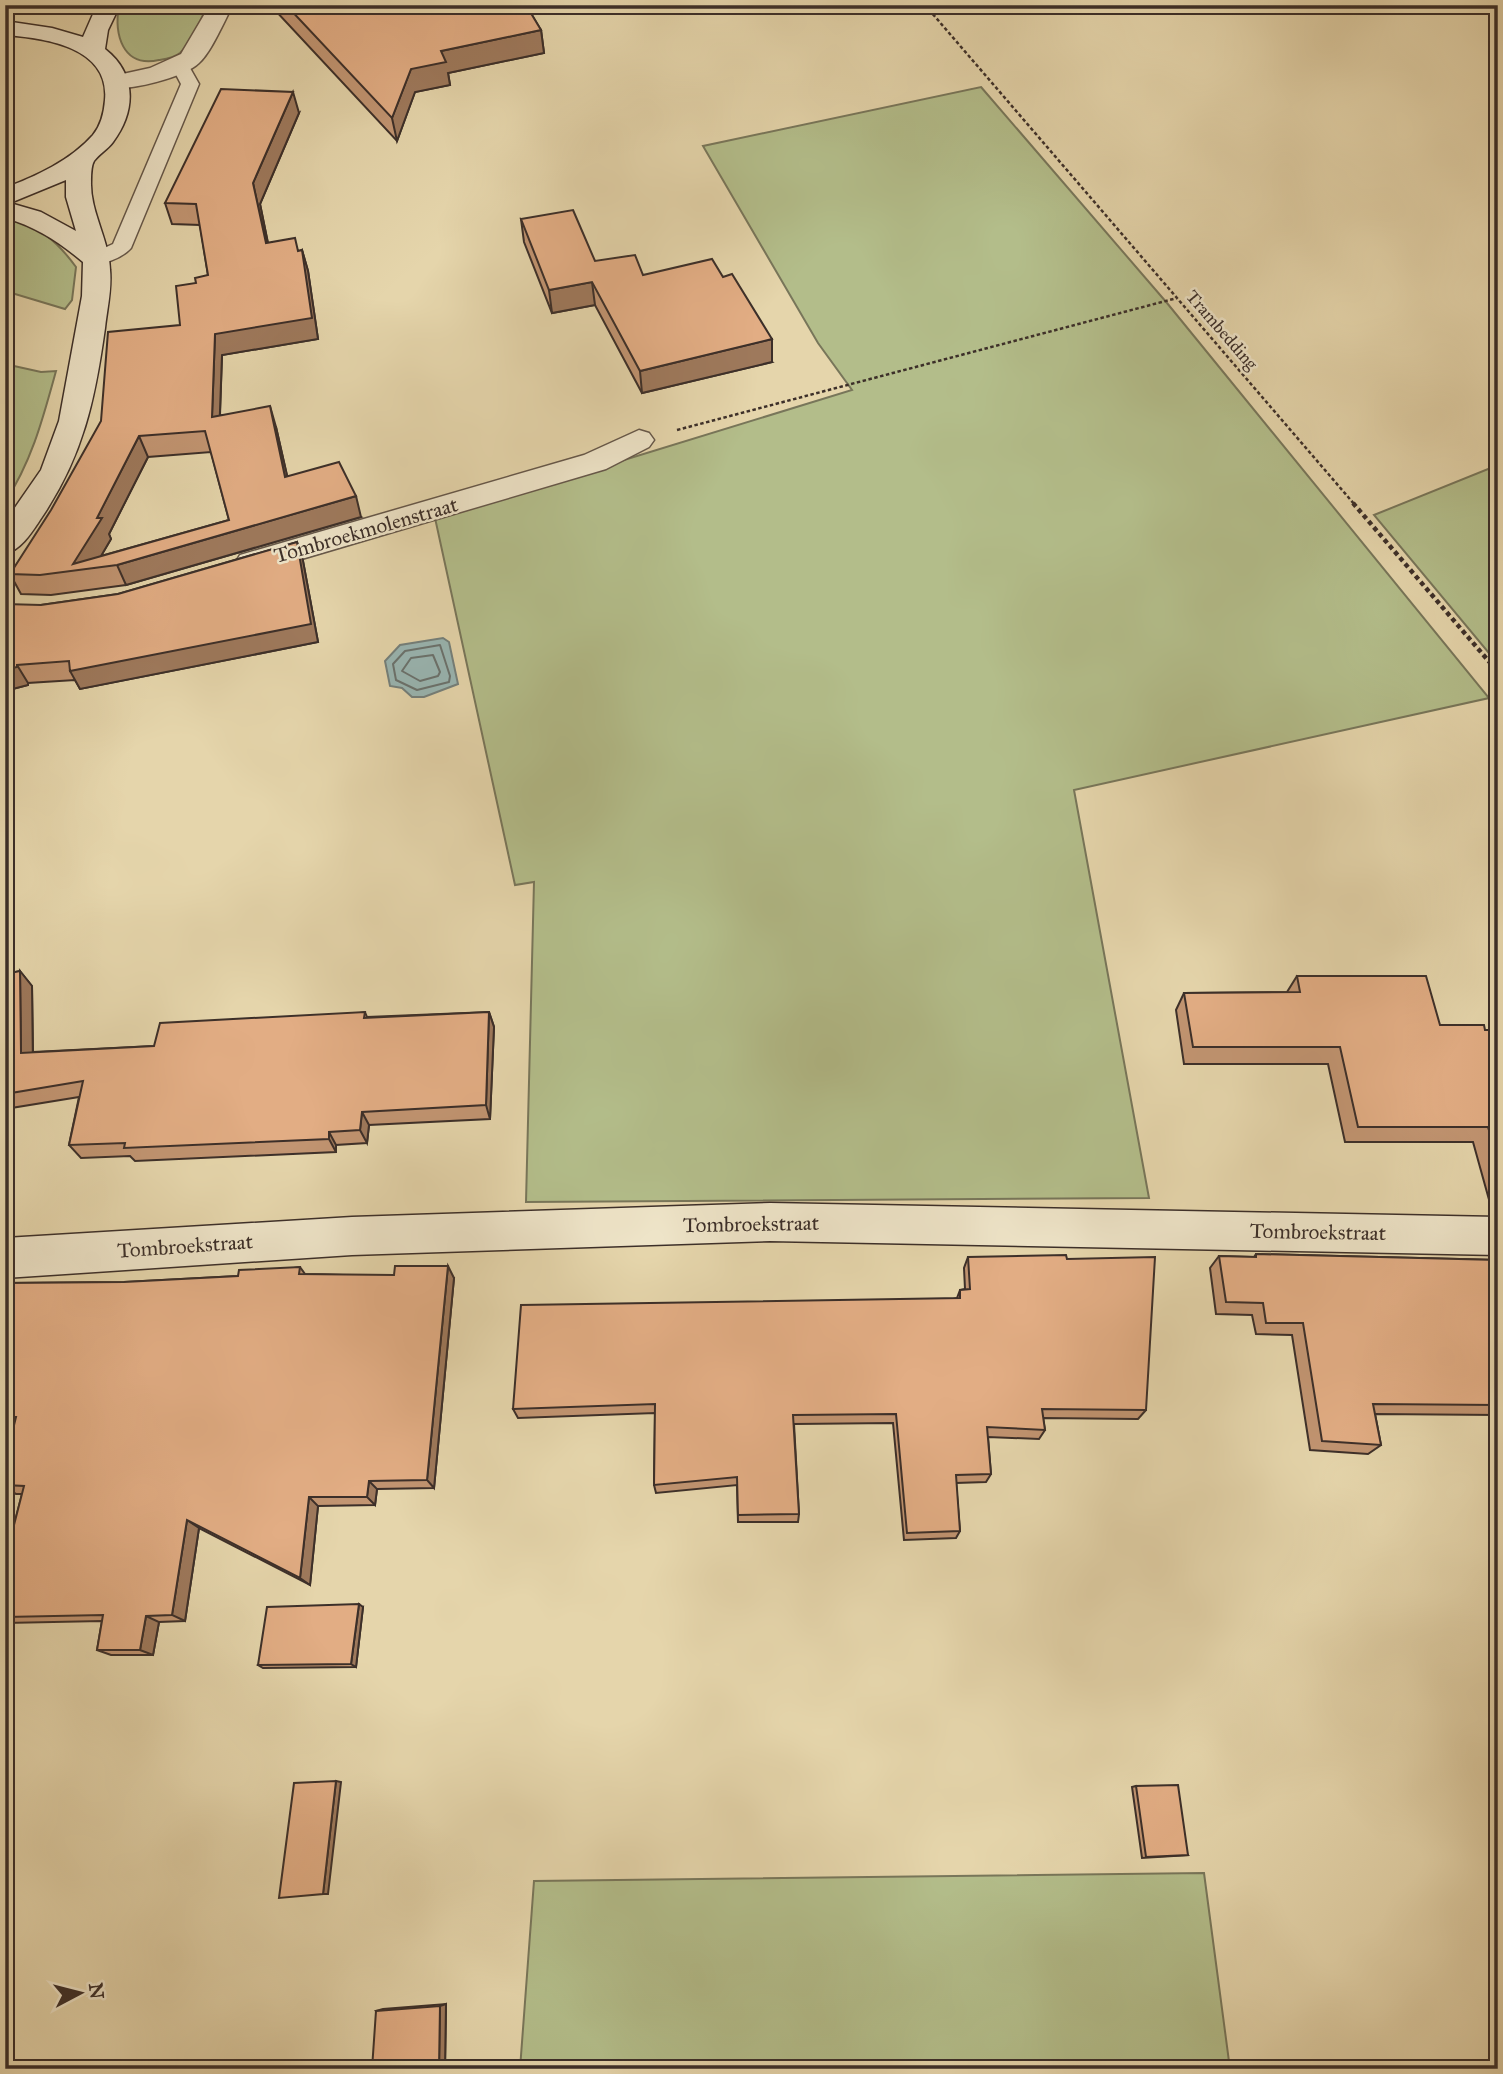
<svg xmlns="http://www.w3.org/2000/svg" width="1503" height="2074" font-family="'IM FELL Great Primer',serif">
<style>
.green{fill:#b3bd8a;stroke:#78765a;stroke-width:2}
.water{fill:#99b6b3;stroke:#74807c;stroke-width:2}
.lines{fill:none;stroke-linecap:round;stroke-linejoin:round}
.shore{stroke:#6a726e;stroke-width:2}
.lane-casing{stroke:#66584a;stroke-width:3}
.street-casing{stroke:#66584a;stroke-width:3}
.secondary-casing{stroke:#3c2f29;stroke-width:3}
.path-far1{stroke:#3c2f29;stroke-width:2.5;stroke-dasharray:3.5 2.5;stroke-linecap:butt}
.path{stroke:#3c2f29;stroke-width:4.5;stroke-dasharray:4.5 3.5;stroke-linecap:butt}
.lane{fill:#eee4c8;fill-rule:evenodd}
.street{fill:#eee4c8;fill-rule:evenodd}
.secondary{fill:#eee4c8;fill-rule:evenodd}
.wall{fill:#c29572;stroke:#3c2f29;stroke-width:2;fill-rule:evenodd}
.shaded-wall{fill:#9e795c;stroke:#3c2f29;stroke-width:2}
.building{fill:#e2ad84;stroke:#3c2f29;stroke-width:2;fill-rule:evenodd}
.labels{text-anchor:middle;dominant-baseline:central;stroke-width:5;stroke-linejoin:round;paint-order:stroke}
.far-street-label{font-size:18px;fill:#3c2f29;stroke:#eee4c8}
.street-label{font-size:21px;fill:#3c2f29;stroke:#eee4c8}
</style>
<rect width="100%" height="100%" fill="#e5d5ab"/>
<filter id="stains"><feTurbulence type="fractalNoise" baseFrequency=".00286" numOctaves="4"/><feColorMatrix values="0 0 0 0 .2 0 0 0 0 .09 0 0 0 0 .02 0 0 0 .5 -.17"/></filter>
<radialGradient id="worn" r=".72"><stop offset=".6" stop-color="#630" stop-opacity="0"/><stop offset="1" stop-color="#630" stop-opacity=".3"/></radialGradient>
<g class="green">
<path d="M119,5H208C200,20 192,42 180,53C174,58 166,59 159,60C122,68 114,34 119,5Z"/>
<polygon points="981,87 1167,303 1489,698 1074,790 1149,1198 526,1202 534,882 515,885 435,518 852,390 818,343 703,146"/>
<path d="M5,219C38,224 57,241 76,267L72,300L65,309L5,291Z"/>
<path d="M5,364L41,372L56,371C43,418 32,461 5,502Z"/>
<polygon points="1498,465 1498,664 1374,515"/>
<polygon points="1204,1873 1230,2069 520,2069 534,1881"/>
</g>
<polygon class="water" points="443,638 449,642 458,684 424,697 412,697 402,688 390,686 385,661 400,645"/>
<g class="lines">
<g class="shore">
<polygon points="440,645 450,676 449,682 417,690 396,680 393,664 405,651"/>
<polygon points="433,655 440,672 438,676 420,681 402,671 411,658"/>
</g>
<g class="lane-casing">
<path id="lane" d="M180,60L186,61L199,84L131,248C122,258 102,266 89,263L86,259L89,255L113,244L181,84L171,65Z"/>
</g>
<g class="street-casing">
<g id="street">
<path d="M210,5H233C224,21 212,51 199,63C185,77 128,92 109,87L106,82L109,77L150,68L181,54Z"/>
<polygon points="639,430 649,433 654,440 649,447 606,469 251,574 240,571 235,563 240,555 584,455"/>
</g>
</g>
<g class="secondary-casing">
<g id="secondary">
<path d="M97,5H120L108,30L105,49C137,74 136,111 113,142C108,149 99,154 94,161C91,166 91,176 91,182C90,212 109,239 110,270C112,289 107,309 105,328C95,400 83,456 42,517C32,532 22,549 5,554V522L41,470L59,421L82,296L83,262C59,242 35,226 5,218V188C36,176 70,161 93,135C101,125 104,113 105,100C110,47 45,38 5,35V21L52,28L83,37ZM66,180V197L76,231L41,212L10,203Z"/>
<polygon points="770,1203 1498,1217 1498,1255 770,1241 352,1255 5,1278 5,1238 352,1217"/>
</g>
</g>
<g class="path-far1">
<polyline points="925,5 1355,505"/>
<polyline points="677,430 1177,298"/>
</g>
<polyline class="path" points="1353,503 1498,672"/>
<use href="#lane" class="lane"/>
<use href="#street" class="street"/>
<use href="#secondary" class="secondary"/>
</g>
<g class="wall">
<polygon points="272,5 526,5 541,30 544,53 448,73 450,85 415,92 397,141 273,8"/>
<path d="M299,113L260,204L268,243L299,251L302,250L308,271L318,339L222,355L220,415L276,427L287,476L361,517L126,585L51,595L21,594L10,574L180,325L196,283L208,275L200,225L172,224L165,203ZM211,452L229,520L101,556L111,539L109,534L148,457Z"/>
<polygon points="521,219 595,261 772,362 642,393 595,305 552,313 524,242"/>
<polygon points="297,542 303,561 318,642 80,689 75,680 28,683 28,685 5,691 41,605 118,594"/>
<polygon points="20,971 32,986 33,1052 154,1046 365,1012 367,1017 489,1012 494,1027 490,1119 369,1125 367,1143 336,1145 336,1152 135,1161 130,1156 81,1158 69,1145 79,1097 5,1109 5,974"/>
<polygon points="1297,976 1440,1025 1485,1030 1498,1030 1498,1216 1493,1214 1473,1142 1345,1142 1328,1064 1184,1064 1176,1010 1184,993 1287,992"/>
<polygon points="1256,1254 1498,1260 1498,1415 1375,1414 1381,1445 1368,1454 1310,1450 1292,1335 1256,1334 1252,1315 1216,1314 1210,1268 1219,1256 1254,1257"/>
<polygon points="968,1257 1067,1259 1146,1410 1138,1419 1043,1418 1045,1430 1039,1439 988,1437 991,1474 986,1482 956,1483 960,1531 956,1538 904,1540 893,1423 794,1424 799,1514 798,1522 738,1522 737,1485 656,1493 654,1485 655,1413 518,1418 513,1409 957,1298 960,1290 965,1289 964,1268"/>
<polygon points="300,1267 305,1274 454,1278 434,1488 377,1489 375,1505 318,1506 310,1585 199,1528 185,1621 159,1622 153,1655 111,1655 97,1650 102,1621 5,1623 5,1560 22,1494 16,1494 5,1488 5,1462 14,1427 5,1427 5,1283 124,1282 238,1276"/>
<polygon points="363,1607 356,1667 263,1668 258,1665"/>
<polygon points="1136,1786 1188,1855 1142,1858 1132,1787"/>
<polygon points="446,2004 445,2069 376,2011 383,2009"/>
</g>
<g class="shaded-wall">
<polygon points="541,30 544,53 448,73 450,85 415,92 397,141 392,118 411,69 441,51"/>
<polygon points="293,92 299,113 260,204 272,264 266,243 253,183"/>
<polygon points="302,250 308,271 318,339 222,355 219,438 212,417 215,334"/>
<polygon points="592,282 595,305 552,313 549,290"/>
<polygon points="772,339 772,362 642,393 640,371"/>
<polygon points="270,406 276,427 292,497 285,477"/>
<polygon points="139,436 148,457 109,534 111,539 94,568 73,564"/>
<polygon points="356,496 361,517 126,585 117,565"/>
<polygon points="297,542 303,561 318,642 80,689 70,671"/>
<polygon points="17,665 28,683 28,685 5,691 5,670"/>
<polygon points="20,971 32,986 33,1067 21,1053"/>
<polygon points="489,1012 494,1027 490,1119 486,1105"/>
<polygon points="362,1112 369,1125 367,1143 360,1130"/>
<polygon points="329,1132 336,1145 336,1152 329,1139"/>
<polygon points="448,1266 454,1278 434,1488 427,1480"/>
<polygon points="369,1481 377,1489 375,1505 367,1497"/>
<polygon points="309,1497 318,1506 310,1585 300,1578"/>
<polygon points="187,1520 199,1528 185,1621 172,1615"/>
<polygon points="359,1604 363,1607 356,1667 351,1664"/>
<polygon points="146,1616 159,1622 153,1655 140,1650"/>
<polygon points="336,1781 341,1782 328,1894 323,1894"/>
<polygon points="446,2004 445,2069 439,2069 440,2006"/>
</g>
<g class="building">
<polygon points="286,5 526,5 541,30 441,51 446,62 411,69 392,118"/>
<path d="M221,89L293,92L253,183L266,243L295,238L298,251L302,250L312,318L215,334L212,417L270,406L285,477L339,462L356,496L117,565L40,575L10,574L51,510L101,421L108,332L180,325L176,286L196,283L195,278L208,275L196,204L165,203ZM205,431L229,520L73,564L102,518H97L139,436Z"/>
<polygon points="573,210 595,261 635,255 643,275 712,259 723,277 732,274 772,339 640,371 592,282 549,290 521,219"/>
<polygon points="297,542 311,624 70,671 69,661 17,665 17,667 5,670 5,604 41,605 118,594"/>
<polygon points="20,971 21,1053 154,1046 160,1023 365,1012 364,1018 489,1012 486,1105 362,1112 360,1130 329,1132 329,1139 124,1148 125,1143 69,1145 83,1081 5,1094 5,974"/>
<polygon points="1297,976 1426,976 1440,1025 1484,1025 1485,1030 1498,1030 1498,1161 1488,1127 1358,1127 1340,1047 1193,1047 1184,993 1300,992"/>
<polygon points="1256,1254 1498,1260 1498,1405 1373,1404 1381,1445 1322,1441 1303,1323 1266,1323 1263,1303 1226,1302 1219,1256 1256,1257"/>
<polygon points="1066,1255 1067,1259 1155,1257 1146,1410 1042,1409 1045,1430 987,1427 991,1474 956,1475 960,1531 907,1533 896,1414 793,1415 799,1514 738,1515 737,1477 654,1485 655,1404 513,1409 521,1305 960,1298 960,1290 970,1289 968,1257"/>
<polygon points="395,1266 448,1266 427,1480 369,1481 367,1497 309,1497 300,1578 187,1520 172,1615 146,1616 140,1650 97,1650 103,1615 5,1617 5,1560 24,1486 5,1485 5,1462 16,1417 5,1417 5,1283 124,1282 238,1276 239,1270 300,1267 299,1274 394,1275"/>
<polygon points="359,1604 351,1664 258,1665 267,1607"/>
<polygon points="336,1781 323,1894 279,1898 294,1783"/>
<polygon points="1178,1785 1188,1855 1146,1857 1136,1786"/>
<polygon points="440,2006 439,2069 372,2069 376,2011"/>
</g>
<g class="labels">
<g class="far-street-label">
<text transform="translate(1222 330) rotate(49)">Trambedding</text>
</g>
<g class="street-label">
<text transform="translate(366 530) rotate(-16)">Tombroekmolenstraat</text>
<text transform="translate(751 1224) rotate(-1)">Tombroekstraat</text>
<text transform="translate(1318 1232) rotate(1)">Tombroekstraat</text>
<text transform="translate(185 1246) rotate(-4)">Tombroekstraat</text>
</g>
</g>
<rect width="1503" height="2074" fill="none" stroke="#e5d5ab" stroke-width="28"/>
<rect x="7" y="7" width="1489" height="2060" fill="none" stroke="#3c2f29" stroke-width="3.5"/>
<rect x="14" y="14" width="1475" height="2046" fill="none" stroke="#3c2f29" stroke-width="2"/>
<g transform="translate(80 1993) rotate(83)" stroke="#eee4c8" stroke-width="5" paint-order="stroke">
<path d="M0-5L12 26L0 18L-12 26Z" fill="#3c2f29"/>
<text y="-10" font-size="19" font-weight="bold" text-anchor="middle" fill="#3c2f29">N</text>
</g>
<rect width="100%" height="100%" filter="url(#stains)"/>
<rect width="100%" height="100%" fill="url(#worn)"/>
</svg>
